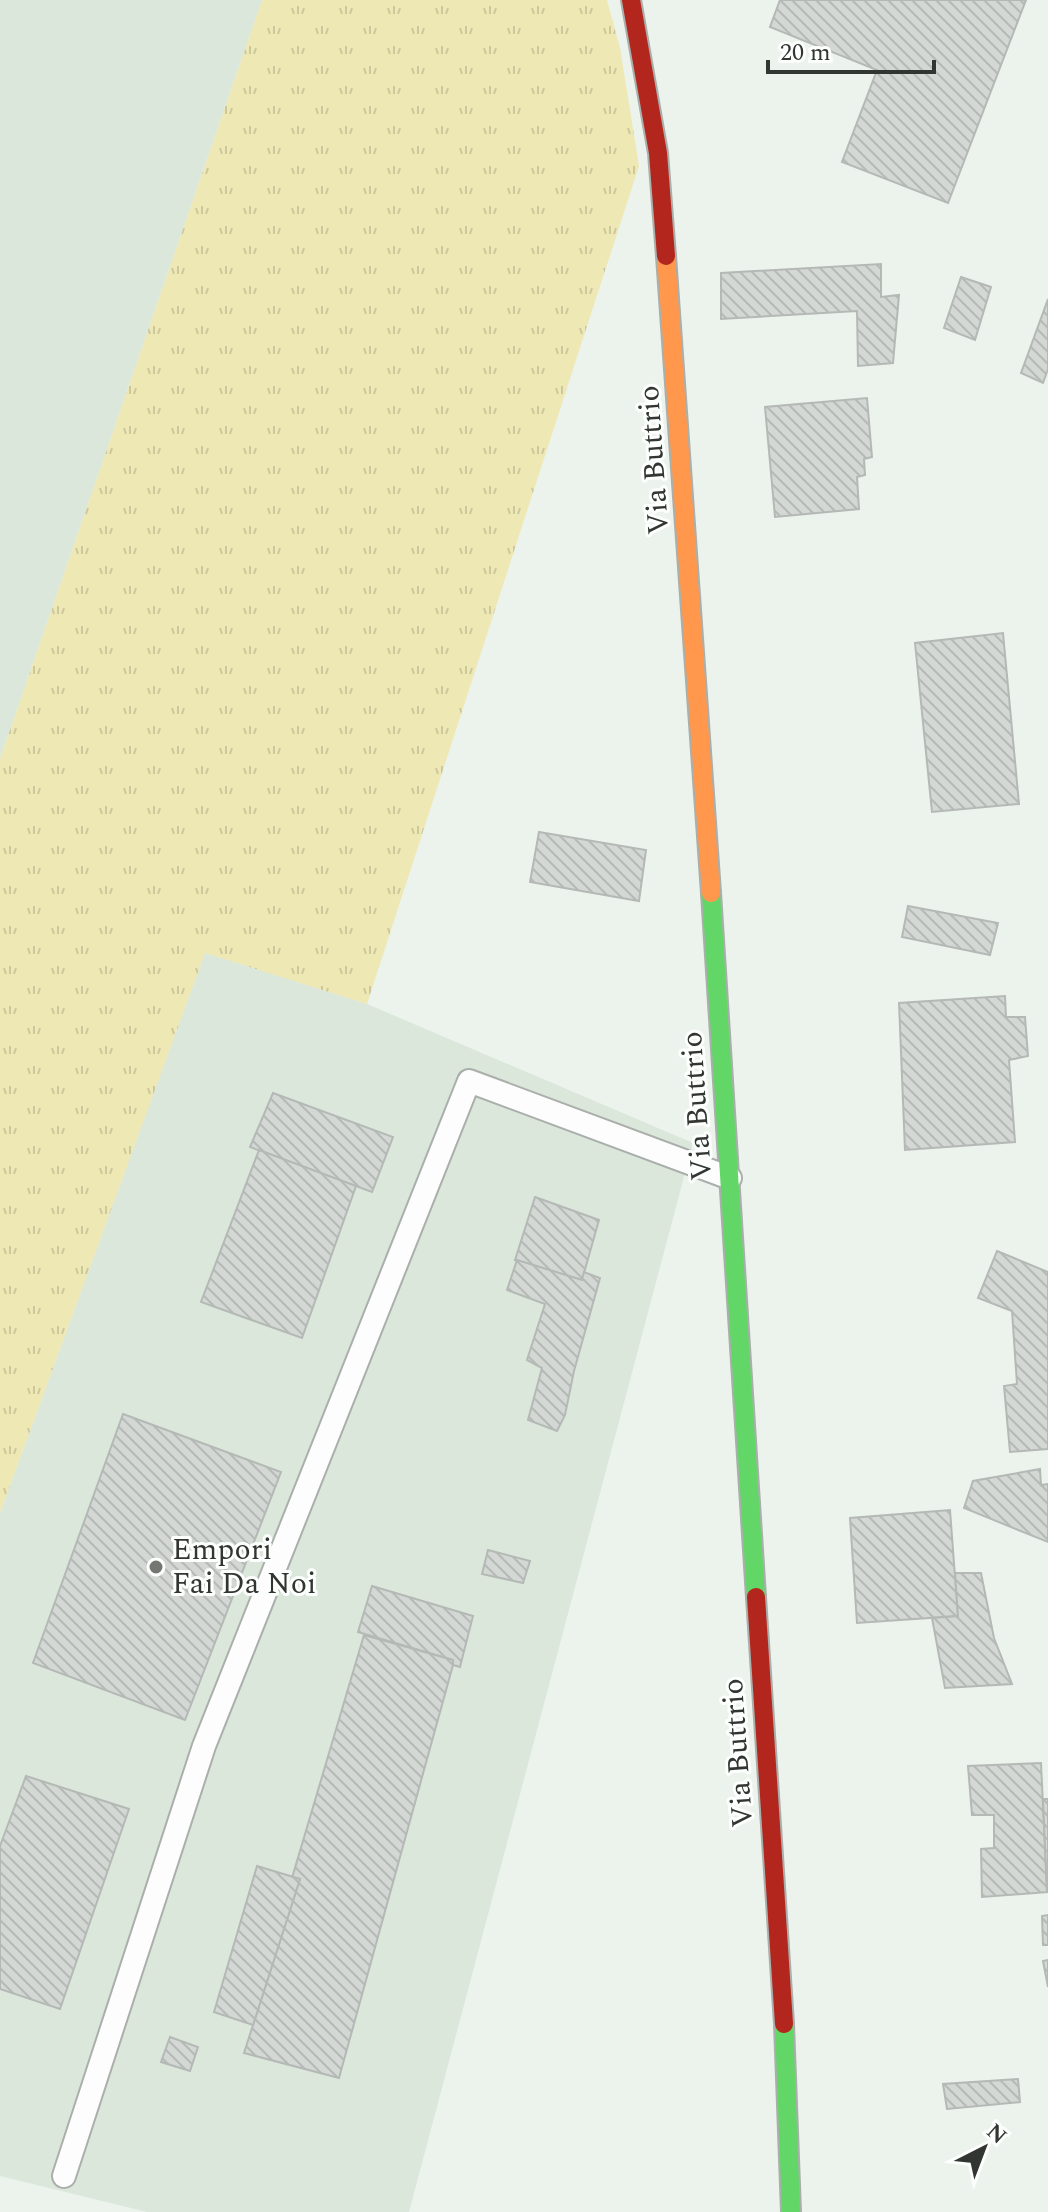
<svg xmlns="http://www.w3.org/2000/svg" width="1048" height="2212" font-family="Spectral,serif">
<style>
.built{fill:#dce7dc}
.grass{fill:url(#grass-tufts)}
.building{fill:url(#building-back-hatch);stroke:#b4b9b6;stroke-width:2}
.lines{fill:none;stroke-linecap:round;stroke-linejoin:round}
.lane-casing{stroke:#aaafab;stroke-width:26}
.fast-casing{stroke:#aaafab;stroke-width:22}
.slow-casing{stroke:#aaafab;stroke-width:22}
.jam-casing{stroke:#aaafab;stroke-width:22}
.lane{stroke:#fcfdfc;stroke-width:22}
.fast{stroke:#63d668;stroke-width:18}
.slow{stroke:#ff974d;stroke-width:18}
.jam{stroke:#b3261e;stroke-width:18}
.poi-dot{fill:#737873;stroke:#fcfffd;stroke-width:3}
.labels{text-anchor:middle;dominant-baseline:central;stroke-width:6;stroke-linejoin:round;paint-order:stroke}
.street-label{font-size:30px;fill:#323632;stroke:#fcfffd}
.poi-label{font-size:30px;fill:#323632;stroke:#fcfffd;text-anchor:start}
</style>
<defs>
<pattern id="grass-tufts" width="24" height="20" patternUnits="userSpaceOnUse" patternTransform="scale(2)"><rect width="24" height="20" fill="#eee8b5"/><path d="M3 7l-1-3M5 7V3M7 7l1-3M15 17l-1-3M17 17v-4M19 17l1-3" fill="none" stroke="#cdc89c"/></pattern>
<pattern id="building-back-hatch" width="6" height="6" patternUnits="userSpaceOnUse" patternTransform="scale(2)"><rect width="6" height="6" fill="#d3d8d4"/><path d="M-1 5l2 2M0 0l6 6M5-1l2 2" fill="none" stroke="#b6bab6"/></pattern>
</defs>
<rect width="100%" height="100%" fill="#ecf2ec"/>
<g class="built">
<polygon points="0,0 262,0 0,759"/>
<polygon points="205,952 367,1004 693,1143 409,2212 147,2212 0,2176 0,1513"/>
</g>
<polygon class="grass" points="262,0 607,0 620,48 639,166 367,1004 205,953 0,1513 0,759"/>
<g class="building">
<polygon points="780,0 1026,0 948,203 842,162 877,70 770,27"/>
<polygon points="881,264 881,297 899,295 893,363 858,366 857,311 721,319 721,273"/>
<polygon points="961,277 991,287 975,340 944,328"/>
<polygon points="1048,299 1048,369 1043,383 1021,373"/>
<polygon points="867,398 872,457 864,459 865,475 857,477 859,509 775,517 765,407"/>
<polygon points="1003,633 1019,804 932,812 915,643"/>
<polygon points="539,832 646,850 639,901 530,882"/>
<polygon points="908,906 998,923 990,955 902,937"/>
<polygon points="1005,996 1006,1017 1025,1017 1028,1056 1009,1060 1015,1142 905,1150 899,1003"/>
<polygon points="273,1093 393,1137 372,1192 250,1147"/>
<polygon points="259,1150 356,1186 302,1338 201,1302"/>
<polygon points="535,1197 599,1220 582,1280 515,1260"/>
<polygon points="997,1251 1048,1272 1048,1449 1010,1452 1004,1386 1017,1384 1012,1311 978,1298"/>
<polygon points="517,1260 582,1280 584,1272 600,1278 574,1371 565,1415 557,1431 528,1420 542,1368 527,1360 545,1304 507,1290"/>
<polygon points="123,1414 281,1472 185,1720 33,1663"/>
<polygon points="1040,1469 1041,1485 1048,1484 1048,1542 964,1508 973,1481"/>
<polygon points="950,1510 958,1616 857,1623 850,1518"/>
<polygon points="488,1550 530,1561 523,1583 482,1574"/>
<polygon points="955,1573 981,1573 994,1638 1012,1684 945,1688 932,1618 958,1616"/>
<polygon points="372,1586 473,1616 460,1667 453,1665 453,1660 358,1632"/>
<polygon points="364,1635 453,1660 453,1665 339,2078 244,2053 300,1879 292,1878"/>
<polygon points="1041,1763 1047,1892 982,1897 981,1849 994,1848 994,1815 972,1815 968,1766"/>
<polygon points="26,1776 129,1809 60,2009 0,1989 0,1846"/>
<polygon points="1043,1799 1048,1799 1048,1892 1047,1892"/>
<polygon points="257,1866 300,1879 253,2025 214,2012"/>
<polygon points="1048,1915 1048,1945 1043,1945 1042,1916"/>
<polygon points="1048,1960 1048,1987 1043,1961"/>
<polygon points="170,2037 198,2047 190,2071 161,2062"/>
<polygon points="1018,2079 1020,2102 947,2109 943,2084"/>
</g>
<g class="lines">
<g class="lane-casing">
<polyline id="lane" points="64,2176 204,1746 469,1081 730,1178"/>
</g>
<g class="fast-casing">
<g id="fast">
<polyline points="711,893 756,1597"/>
<polyline points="784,2024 791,2212"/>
</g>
</g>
<g class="slow-casing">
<polyline id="slow" points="666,256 711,893"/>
</g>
<g class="jam-casing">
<g id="jam">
<polyline points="631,0 658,153 666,256"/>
<polyline points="756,1597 784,2024"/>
</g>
</g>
<use href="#lane" class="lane"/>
<use href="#fast" class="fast"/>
<use href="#slow" class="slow"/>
<use href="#jam" class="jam"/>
</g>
<circle class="poi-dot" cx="156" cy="1567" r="8"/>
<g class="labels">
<g class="street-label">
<text transform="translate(654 460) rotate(-94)">Via Buttrio</text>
<text transform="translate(697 1106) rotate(-94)">Via Buttrio</text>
<text transform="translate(738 1753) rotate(-94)">Via Buttrio</text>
</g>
<g class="poi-label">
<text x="172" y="1550">Empori<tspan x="172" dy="34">Fai Da Noi</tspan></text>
</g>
</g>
<g transform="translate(984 2148) rotate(42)" stroke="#fcfffd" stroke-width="6" paint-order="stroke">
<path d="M0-6L14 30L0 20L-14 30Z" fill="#323632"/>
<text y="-12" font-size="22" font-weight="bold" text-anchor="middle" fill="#323632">N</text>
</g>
<path d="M768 60v12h166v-12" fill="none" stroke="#323632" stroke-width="4"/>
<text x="780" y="60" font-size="24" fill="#323632" stroke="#fcfffd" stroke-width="6" paint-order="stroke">20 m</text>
</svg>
